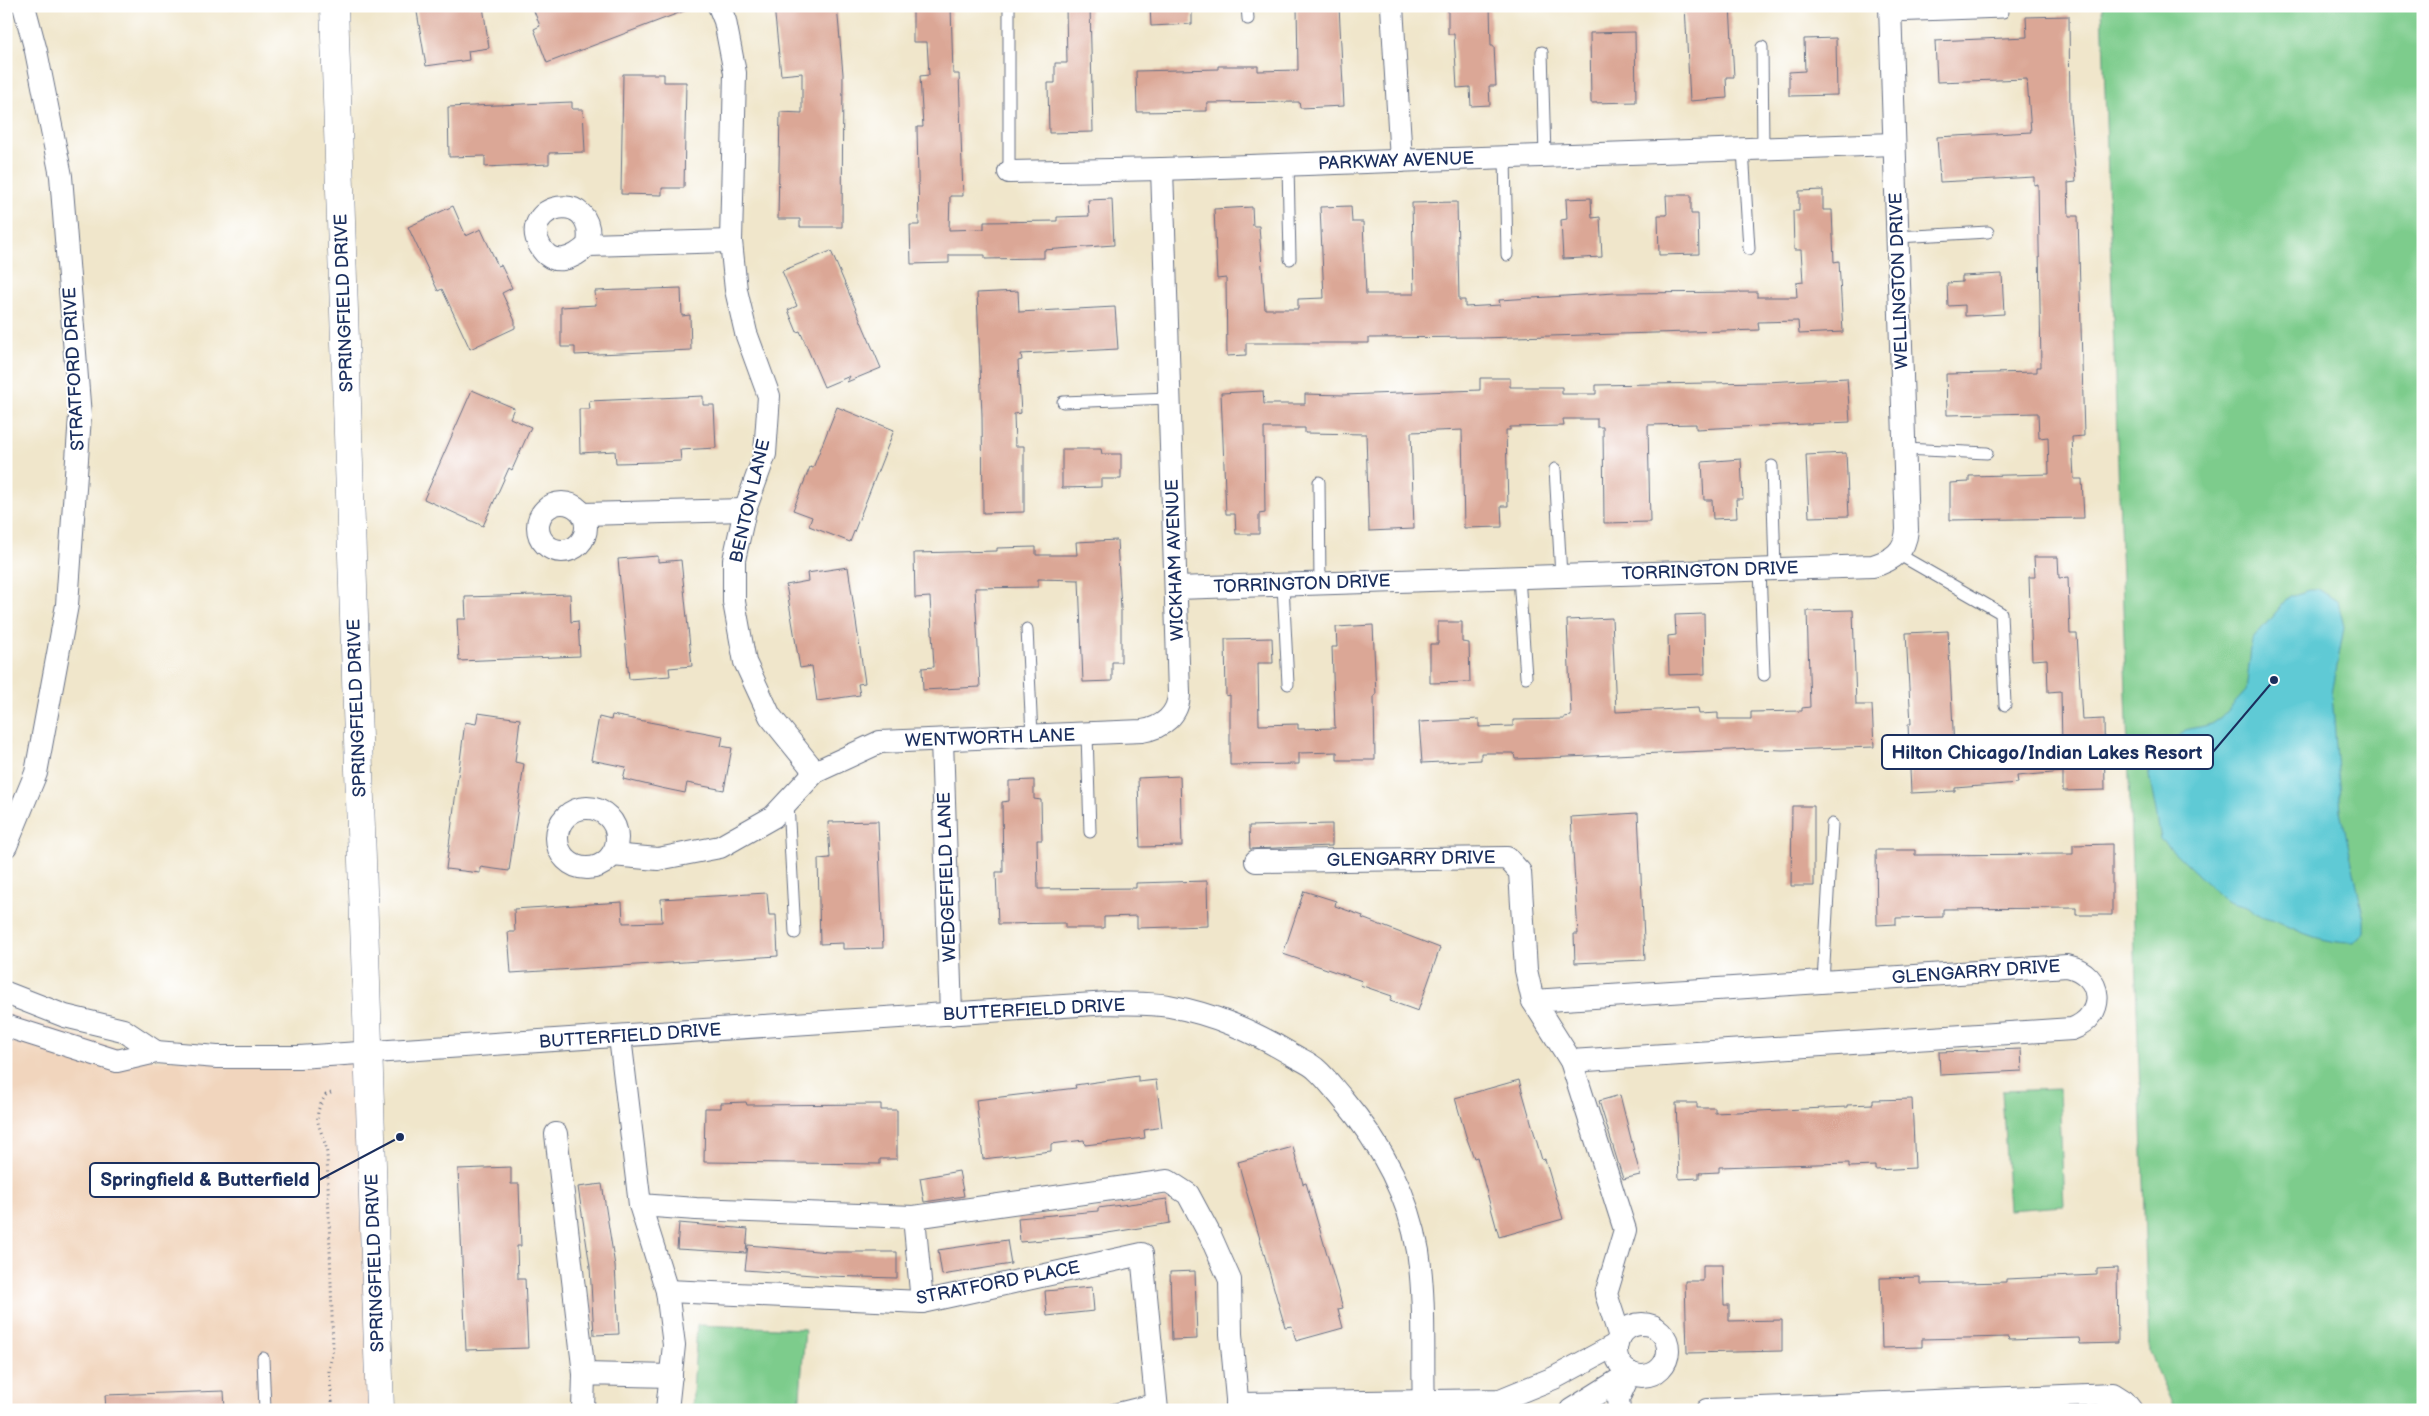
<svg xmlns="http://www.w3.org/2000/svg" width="2429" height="1416" font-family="'Balsamiq Sans',sans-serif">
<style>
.built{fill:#f1d5bd}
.green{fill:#7dcc8c;stroke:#4c7e75}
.water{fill:#5ecad5;stroke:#3c7c9a}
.building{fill:#dba796}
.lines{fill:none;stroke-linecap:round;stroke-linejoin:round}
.lane-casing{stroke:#666f84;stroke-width:13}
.street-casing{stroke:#666f84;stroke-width:24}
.secondary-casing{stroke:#666f84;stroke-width:29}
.path{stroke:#666f84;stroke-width:3;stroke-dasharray:1 4;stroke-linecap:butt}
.lane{stroke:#fff;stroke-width:11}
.street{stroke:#fff;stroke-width:22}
.secondary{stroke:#fff;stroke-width:28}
.labels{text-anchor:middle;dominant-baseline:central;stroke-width:4;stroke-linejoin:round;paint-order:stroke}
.street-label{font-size:18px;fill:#1b2f5e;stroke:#fff}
.leader{fill:none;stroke:#1b2f5e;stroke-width:2}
.callout-dot{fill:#1b2f5e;stroke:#fff;stroke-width:2}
.callout{fill:#fff;stroke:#1b2f5e;stroke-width:2}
.callout-label{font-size:19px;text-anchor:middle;font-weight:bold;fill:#1b2f5e}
</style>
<rect width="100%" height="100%" fill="#fff"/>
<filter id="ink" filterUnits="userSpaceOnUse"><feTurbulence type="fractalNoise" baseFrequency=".02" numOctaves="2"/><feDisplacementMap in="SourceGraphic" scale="10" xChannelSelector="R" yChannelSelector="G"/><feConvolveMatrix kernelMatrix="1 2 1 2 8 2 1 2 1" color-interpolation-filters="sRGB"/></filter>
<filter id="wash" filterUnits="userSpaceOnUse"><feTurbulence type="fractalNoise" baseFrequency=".0096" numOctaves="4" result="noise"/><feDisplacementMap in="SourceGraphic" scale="20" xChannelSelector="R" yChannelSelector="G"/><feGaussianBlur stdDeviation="1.12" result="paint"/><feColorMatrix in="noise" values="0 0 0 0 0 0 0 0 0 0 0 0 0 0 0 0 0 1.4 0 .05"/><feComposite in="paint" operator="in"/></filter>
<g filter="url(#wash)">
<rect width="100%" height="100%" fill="#f0e6cb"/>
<polygon class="built" points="6,1010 48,1026 155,1060 362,1061 372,1410 6,1410"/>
<g class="green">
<polygon points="2102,6 2423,6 2423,1410 2175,1410 2149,1353"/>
<polygon points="2059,1089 2064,1206 2009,1210 2002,1091"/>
<polygon points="697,1325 805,1329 799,1410 692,1410"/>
</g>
<path class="water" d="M2310,590H2320L2338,602L2344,627L2332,694L2341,811L2364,920V932L2354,943C2323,943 2304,934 2277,921C2271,918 2264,918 2258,915C2255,914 2252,910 2249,908C2240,904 2231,905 2223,899L2161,839L2148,769L2185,730L2212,724L2221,718L2246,691L2252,640L2290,596Z"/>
<g id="blocks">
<g class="building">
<polygon points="416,6 483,6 489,48 468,51 469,60 426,66"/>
<polygon points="532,6 692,6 692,8 547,63 534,29 540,26"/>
<polygon points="774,6 837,6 843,74 842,227 800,227 800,219 778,219 780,112 802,113 802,73 781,75"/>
<polygon points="913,6 951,6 953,74 959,74 963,196 950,196 949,230 984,229 984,222 1057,221 1057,217 1089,216 1088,200 1112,199 1114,245 1044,250 1044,258 985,259 985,255 949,255 949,263 911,264 910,225 919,225 917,127 923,127 920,76 929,75 927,42 913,42"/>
<polygon points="1066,6 1090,6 1093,132 1049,133 1048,83 1055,83 1055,63 1067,63"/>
<polygon points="1150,6 1192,6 1192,24 1151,26"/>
<polygon points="1297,6 1339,6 1344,106 1300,108 1299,102 1207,103 1207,111 1137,112 1136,71 1218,69 1218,66 1258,66 1258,71 1298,70"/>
<polygon points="1448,6 1490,6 1491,46 1494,46 1496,86 1489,86 1490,105 1471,106 1470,87 1457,88 1454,34 1448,34"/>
<polygon points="1685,6 1730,6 1734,77 1726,77 1727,98 1690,101"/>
<polygon points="2069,16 2070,113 2076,182 2068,183 2069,216 2078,216 2084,436 2072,437 2074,479 2082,479 2084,518 1950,520 1950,483 1969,482 1969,476 2049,474 2048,437 2039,438 2038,413 1947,415 1946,374 2037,372 2037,367 2041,367 2038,184 2034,185 2034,177 1940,182 1937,137 2031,132 2027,79 1937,82 1935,41 2027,37 2026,17"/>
<polygon points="1635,32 1636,102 1591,103 1590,33"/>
<polygon points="1836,38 1837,95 1789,96 1789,72 1805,71 1804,39"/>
<polygon points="623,74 664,74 664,82 686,82 684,188 662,188 662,195 621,194"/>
<polygon points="572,102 572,109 583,109 585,152 549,153 549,164 485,167 485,156 449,157 448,107"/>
<polygon points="1823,190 1823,210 1832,210 1834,262 1839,261 1843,332 1799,334 1798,321 1758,322 1759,330 1481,338 1481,337 1369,338 1369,343 1246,343 1246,355 1227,356 1226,278 1217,279 1214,209 1252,207 1253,226 1259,226 1265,309 1298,309 1298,299 1324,298 1320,207 1351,206 1352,222 1363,222 1366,294 1414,294 1412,203 1457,202 1459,300 1465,300 1465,307 1500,305 1499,300 1615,293 1757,292 1757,297 1797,297 1796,283 1803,282 1801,250 1794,250 1793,211 1799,211 1799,191"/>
<polygon points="1666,195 1691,195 1691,214 1698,214 1699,254 1659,255 1658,215 1667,215"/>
<polygon points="1591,198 1592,218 1600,217 1602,257 1563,259 1561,220 1567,219 1566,199"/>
<polygon points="453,206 466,236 481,229 498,266 501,265 512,288 502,293 515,321 515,328 470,349 442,289 438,291 408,227"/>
<polygon points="831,251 881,368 847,382 850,376 824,387 800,331 797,332 788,310 797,306 782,271"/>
<polygon points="2002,274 2004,314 1965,316 1965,305 1948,306 1947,283 1962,282 1962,276"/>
<polygon points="681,288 682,316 690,315 691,350 575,355 575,347 561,347 561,307 596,305 595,291"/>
<polygon points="1018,291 1019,312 1115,307 1118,349 1021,354 1022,360 1018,361 1021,413 1014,414 1015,446 1024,446 1024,512 983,513 982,415 977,293"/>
<polygon points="1480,378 1510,378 1510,387 1562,387 1562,394 1596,394 1596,385 1765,382 1847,378 1850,422 1696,429 1696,424 1648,425 1650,522 1604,523 1603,427 1597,427 1597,419 1563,419 1564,426 1510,427 1510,430 1506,430 1508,506 1501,506 1502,527 1464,528 1462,430 1411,432 1414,529 1369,531 1366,434 1305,433 1305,428 1264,428 1265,513 1259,514 1259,534 1236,534 1235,514 1226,514 1221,393 1263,391 1264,404 1305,404 1305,394 1344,395 1480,390"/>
<polygon points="472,390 514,408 510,418 531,427 512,470 509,468 483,526 424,499"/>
<polygon points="703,396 703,405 714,405 716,448 680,450 681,461 655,462 616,463 615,451 580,453 579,409 590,409 589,401"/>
<polygon points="837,407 894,430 850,542 809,526 812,517 793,510 810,467 813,468"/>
<polygon points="1062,449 1101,449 1102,454 1121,454 1121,479 1101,479 1101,487 1062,488"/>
<polygon points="1846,453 1849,516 1809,517 1806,455"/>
<polygon points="1741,459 1743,499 1736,499 1737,518 1713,519 1712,500 1704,500 1702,462"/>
<polygon points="1117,540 1121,609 1121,662 1112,662 1112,681 1083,682 1079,580 1038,579 1038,587 975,588 980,687 923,690 922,668 934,667 930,597 915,598 914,553 997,551 997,548 1036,547 1036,555 1077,555 1076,542"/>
<polygon points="658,556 658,562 681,560 692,666 669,668 670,676 629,679 618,559"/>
<polygon points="2034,557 2058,557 2059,578 2068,577 2070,634 2077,634 2082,720 2104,719 2105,790 2063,791 2063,772 2017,776 2018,783 1955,788 1955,791 1911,793 1908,724 1911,724 1906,633 1948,631 1954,748 2018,744 2018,751 2062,748 2061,691 2048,692 2047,659 2032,660 2029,577 2035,577"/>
<polygon points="848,567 865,683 858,684 860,695 817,701 812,666 800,668 786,585 808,581 807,573"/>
<polygon points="570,594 571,622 578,621 580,656 459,661 457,619 466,619 465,597"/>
<polygon points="1853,610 1856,705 1872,705 1874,747 1783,750 1753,749 1545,758 1515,759 1514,753 1481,753 1481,760 1422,763 1419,722 1479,719 1479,727 1513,726 1513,720 1564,719 1564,717 1571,716 1567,620 1612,618 1616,712 1698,708 1699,714 1718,713 1718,719 1751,719 1751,712 1802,711 1802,708 1810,707 1807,611"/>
<polygon points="1704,614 1705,674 1669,675 1668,636 1676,635 1675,615"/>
<polygon points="1438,622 1462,622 1462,642 1469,643 1470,682 1430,683 1430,644 1438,644"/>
<polygon points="1373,625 1376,695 1374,696 1375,760 1337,760 1337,752 1299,753 1299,764 1230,765 1230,695 1226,696 1225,639 1272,638 1273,663 1258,663 1259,725 1298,724 1298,729 1335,728 1332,647 1337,647 1336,627"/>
<polygon points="478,713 520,719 515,762 524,764 509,871 480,867 480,873 446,869 465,722 476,724"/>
<polygon points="612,715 723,736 721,746 732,748 724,790 687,783 685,793 661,788 623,779 626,767 591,760 599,717 611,720"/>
<polygon points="1180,776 1182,846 1140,847 1138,778"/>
<polygon points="1034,780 1034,799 1041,800 1042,840 1037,840 1038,889 1136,888 1136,883 1207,881 1208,926 1137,928 1137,916 1104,917 1104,928 1065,928 1065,923 998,924 996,872 1003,872 1002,802 1009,801 1009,781"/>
<polygon points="1792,806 1814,806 1814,886 1791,886"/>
<polygon points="1638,813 1645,960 1575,963 1574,934 1578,934 1571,817"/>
<polygon points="878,821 883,948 843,949 843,943 820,944 818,859 830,858 828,822"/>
<polygon points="1332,824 1332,846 1250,849 1249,826"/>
<polygon points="2112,844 2112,915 2076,915 2076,908 1943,909 1943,917 1896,918 1896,924 1877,925 1876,850 1915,850 1915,855 2073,854 2073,845"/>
<polygon points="1304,891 1336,901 1335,906 1363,916 1362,918 1440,948 1418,1011 1390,1001 1392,996 1360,985 1362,981 1283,954"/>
<polygon points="767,893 769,915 776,915 778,956 511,973 508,932 515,932 514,909 622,902 623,923 662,922 661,899"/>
<polygon points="2021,1049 2022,1071 1940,1075 1939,1052"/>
<polygon points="1138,1076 1138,1082 1156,1080 1162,1127 1144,1130 1145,1138 1085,1145 1084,1140 1051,1144 1051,1151 983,1159 976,1100 1076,1088 1075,1085"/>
<polygon points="1519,1080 1542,1160 1545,1159 1563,1219 1499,1237 1477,1157 1474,1158 1466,1136 1455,1098"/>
<polygon points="1620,1095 1640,1175 1623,1179 1599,1101"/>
<polygon points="1912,1099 1915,1168 1875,1170 1875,1166 1849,1167 1849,1163 1719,1167 1719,1172 1699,1173 1699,1178 1679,1179 1676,1103 1697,1103 1697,1108 1715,1108 1715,1113 1847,1107 1847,1105 1873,1104 1873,1100"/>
<polygon points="746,1102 747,1105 881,1104 881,1110 897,1110 897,1159 880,1159 880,1164 704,1162 705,1108 721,1108 721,1103"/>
<polygon points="1293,1147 1303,1184 1306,1183 1343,1308 1338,1309 1343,1328 1296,1341 1292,1326 1285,1327 1238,1162"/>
<polygon points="511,1167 511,1184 519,1184 521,1246 517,1246 518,1279 525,1279 528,1348 466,1350 458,1169"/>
<polygon points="959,1171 964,1196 924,1202 920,1178"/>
<polygon points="602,1184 615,1266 619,1334 594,1335 590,1267 578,1187"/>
<polygon points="1167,1199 1170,1223 1089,1236 1020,1242 1018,1218 1098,1211 1098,1208"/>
<polygon points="679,1223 748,1229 746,1253 677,1249"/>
<polygon points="1007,1240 1011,1264 942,1275 938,1250"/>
<polygon points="748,1245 829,1252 897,1252 897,1278 826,1276 745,1270"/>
<polygon points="1703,1265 1723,1265 1724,1305 1729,1305 1729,1321 1782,1320 1782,1351 1687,1353 1685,1281 1703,1281"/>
<polygon points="2117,1268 2118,1343 2080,1344 2079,1338 2009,1340 2008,1337 1922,1339 1922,1347 1882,1348 1880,1278 1920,1277 1920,1284 2006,1282 2006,1279 2097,1275 2097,1269"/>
<polygon points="1195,1271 1197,1339 1172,1340 1170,1272"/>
<polygon points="1092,1287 1094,1311 1047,1316 1045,1291"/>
<polygon points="224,1391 225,1410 106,1410 105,1395"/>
</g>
</g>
</g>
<g filter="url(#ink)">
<use href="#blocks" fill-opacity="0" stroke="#666f84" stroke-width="1"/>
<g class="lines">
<g class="lane-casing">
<g id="lane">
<polyline points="1009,6 1009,172"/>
<polyline points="1247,6 1248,19"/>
<polyline points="1890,16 2003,12"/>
<polyline points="1762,47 1763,149"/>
<polyline points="1542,52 1545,156"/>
<polyline points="1743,149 1749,249"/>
<polyline points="1505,157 1507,255"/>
<polyline points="1288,165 1290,259"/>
<polyline points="1897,237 1988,232"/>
<polyline points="1063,402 1170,398"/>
<polyline points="1904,449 1987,453"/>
<polyline points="1772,466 1775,569"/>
<polyline points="1555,469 1561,576"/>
<polyline points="1319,482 1320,584"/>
<polyline points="1898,554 2001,613 2005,705"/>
<polyline points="1760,569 1764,675"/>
<polyline points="1519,577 1526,677"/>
<polyline points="1283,585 1288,684"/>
<polyline points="1027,629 1032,736"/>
<polyline points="1087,734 1090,832"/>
<polyline points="788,803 795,933"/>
<polyline points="1823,982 1832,824"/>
<polyline points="263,1358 265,1410"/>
<polyline points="1111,1410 1155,1399"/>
</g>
</g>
<g class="street-casing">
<g id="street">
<polyline points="719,6 725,21 735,73 731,241 736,290 746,333 769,396 765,454 745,510 734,560 734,602 745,662 770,716 815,772"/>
<polyline points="1392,6 1401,161"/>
<polyline points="1009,172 1162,169 1894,144"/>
<path d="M588,245C597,185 517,205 540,246C552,269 575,258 588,245L731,241"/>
<circle cx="562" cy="527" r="24"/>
<polyline points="583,514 745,510"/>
<path d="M1176,588L1873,566C1893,560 1905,552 1907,530L1890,6"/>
<polyline points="942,740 951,1014"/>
<circle cx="587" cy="838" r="30"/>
<polyline points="6,846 36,773 67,605 80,416 61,176 36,51 24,6"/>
<path d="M612,855L658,859L720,847L773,817L815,772L880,742L1142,731C1162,728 1179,715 1179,693L1162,169"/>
<polyline points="1256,861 1507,858 1520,872 1526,970 1533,1001 1571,1061 1625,1230 1606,1294 1620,1337"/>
<polyline points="6,993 65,1016 123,1030 156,1052"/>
<path d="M1533,1001L2067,966C2104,974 2107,1016 2072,1029L1571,1061"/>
<path d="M6,1026L117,1061L156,1052L217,1057H299L1109,1003C1128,1004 1150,1003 1169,1006C1214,1014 1252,1031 1291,1054C1299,1059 1310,1063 1317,1070C1326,1078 1334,1089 1342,1098C1380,1143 1408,1192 1418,1251C1426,1303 1422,1358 1424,1410"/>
<polyline points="620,1037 640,1205 667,1291 674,1345 667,1410"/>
<polyline points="556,1134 584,1374"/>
<polyline points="640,1205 696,1209 914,1217 1168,1181 1188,1194 1210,1235 1230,1280 1231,1334 1238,1410"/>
<polyline points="914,1217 922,1302"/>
<polyline points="667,1291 922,1302 1142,1254 1157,1410"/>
<circle cx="1642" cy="1350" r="26"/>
<polyline points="1237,1404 1500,1400 1554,1378 1617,1344"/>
<polyline points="583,1410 584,1374 671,1376"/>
<polyline points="1571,1410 1630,1373"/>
<polyline points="1619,1410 1618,1399 1630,1373"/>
<polyline points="1707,1410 2113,1394 2124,1401 2131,1410"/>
</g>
</g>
<g class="secondary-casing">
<polyline id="secondary" points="334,6 380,1410"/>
</g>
<path class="path" d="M331,1093L326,1095C308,1121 324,1128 327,1154L333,1348L329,1371L333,1410"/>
<use href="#lane" class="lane"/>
<use href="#street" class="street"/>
<use href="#secondary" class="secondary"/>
</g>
</g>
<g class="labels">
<g class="street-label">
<text transform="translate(1396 161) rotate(-2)">PARKWAY AVENUE</text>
<text transform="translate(1899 281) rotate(-92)">WELLINGTON DRIVE</text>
<text transform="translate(344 303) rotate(-92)">SPRINGFIELD DRIVE</text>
<text transform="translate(74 369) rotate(-93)">STRATFORD DRIVE</text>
<text transform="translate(750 501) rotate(-77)">BENTON LANE</text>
<text transform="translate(1175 560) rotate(-92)">WICKHAM AVENUE</text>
<text transform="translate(1710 571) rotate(-2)">TORRINGTON DRIVE</text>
<text transform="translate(1302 584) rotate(-2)">TORRINGTON DRIVE</text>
<text transform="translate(357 708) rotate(-92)">SPRINGFIELD DRIVE</text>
<text transform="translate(990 738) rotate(-2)">WENTWORTH LANE</text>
<text transform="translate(1411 859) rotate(-1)">GLENGARRY DRIVE</text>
<text transform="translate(947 877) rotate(-92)">WEDGEFIELD LANE</text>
<text transform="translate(1976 972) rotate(-4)">GLENGARRY DRIVE</text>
<text transform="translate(1034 1010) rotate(-3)">BUTTERFIELD DRIVE</text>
<text transform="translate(630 1036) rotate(-4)">BUTTERFIELD DRIVE</text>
<text transform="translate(375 1263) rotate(-92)">SPRINGFIELD DRIVE</text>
<text transform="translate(998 1283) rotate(-11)">STRATFORD PLACE</text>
</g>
</g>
<path class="leader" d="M2274 680L2213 752M400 1137L319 1180"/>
<g class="callout-dot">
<circle cx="2274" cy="680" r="5"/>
<circle cx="400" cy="1137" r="5"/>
</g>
<g class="callout">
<rect x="1882" y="735" width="331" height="34" rx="5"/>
<rect x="90" y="1163" width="229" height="34" rx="5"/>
</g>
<g class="callout-label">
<text x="2047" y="759">Hilton Chicago/Indian Lakes Resort</text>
<text x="205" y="1186">Springfield &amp; Butterfield</text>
</g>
<rect width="2429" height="1416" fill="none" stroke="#fff" stroke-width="25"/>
</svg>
